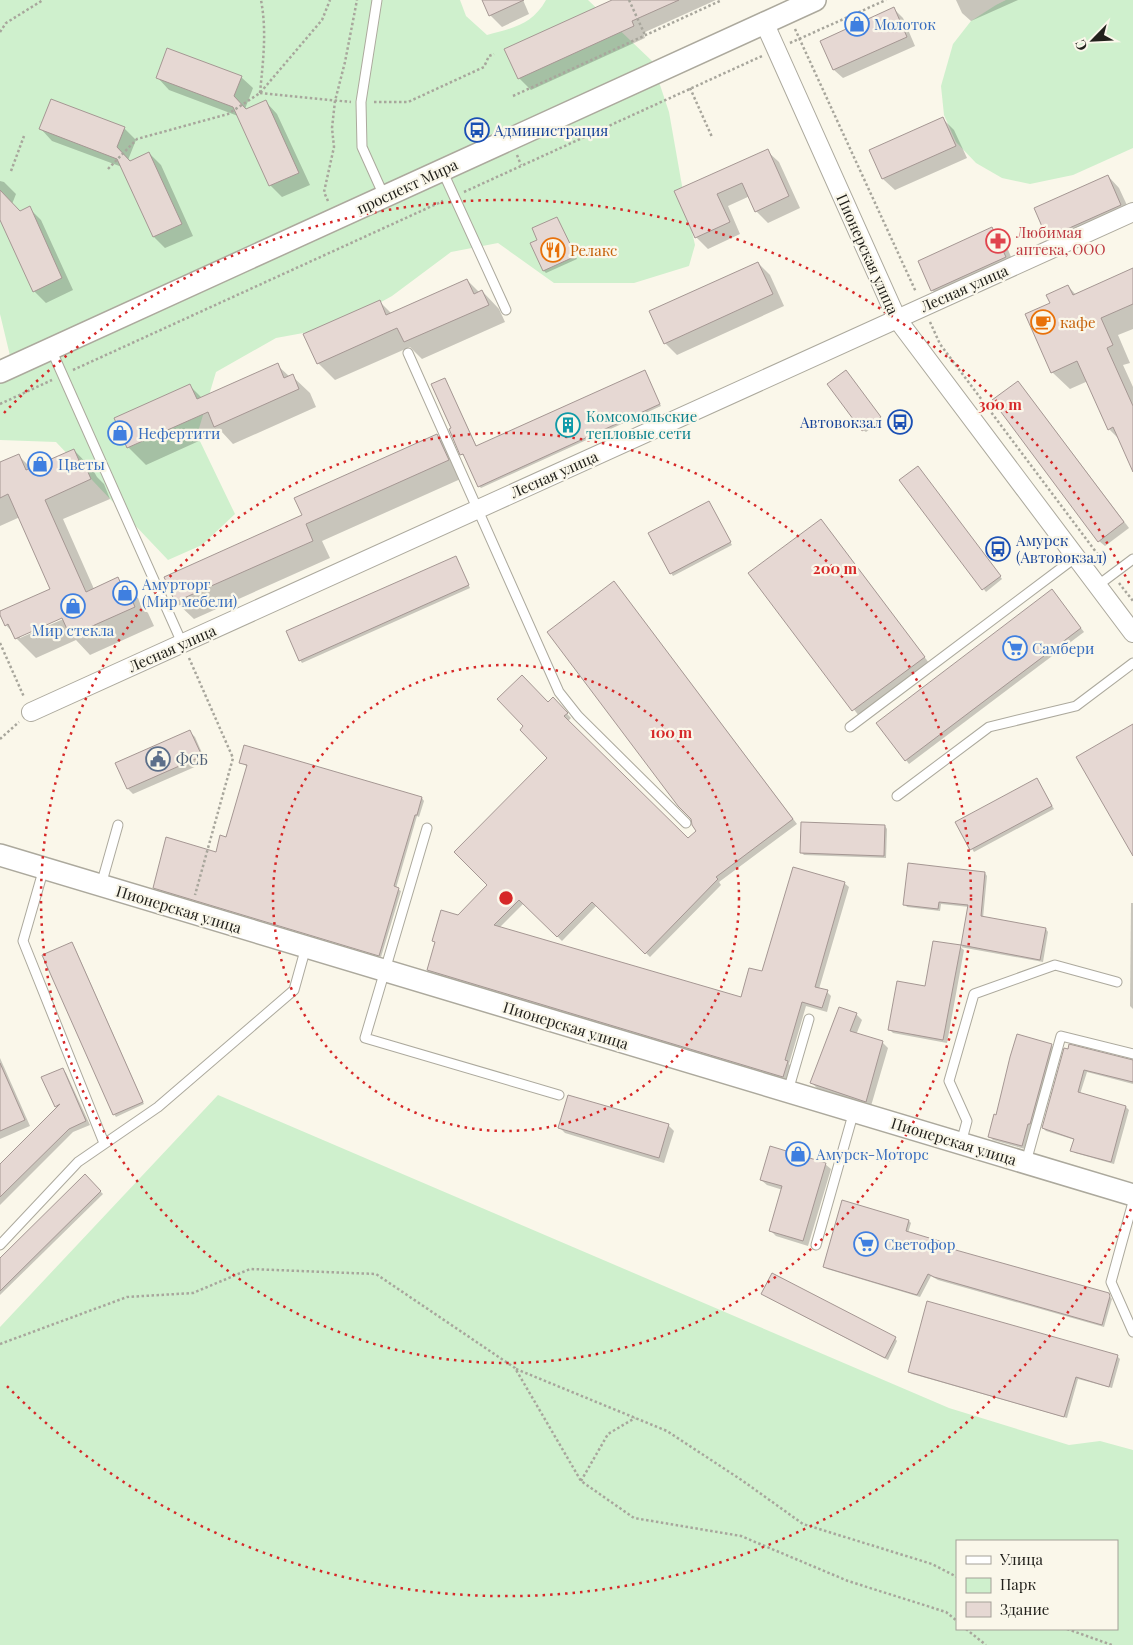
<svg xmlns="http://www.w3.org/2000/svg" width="1133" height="1645" font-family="'Playfair Display',serif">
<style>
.green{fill:#cff0cd;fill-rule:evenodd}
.shadow{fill:#0003;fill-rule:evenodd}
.building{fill:#e6d8d3;stroke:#a59793}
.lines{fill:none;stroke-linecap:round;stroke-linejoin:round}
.service-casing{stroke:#aca99d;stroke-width:11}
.minor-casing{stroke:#aca99d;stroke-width:20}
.tertiary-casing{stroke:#aca99d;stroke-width:24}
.path{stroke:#a8a69c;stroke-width:2.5;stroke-dasharray:2.5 2.5;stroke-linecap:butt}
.service{stroke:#fff;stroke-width:9}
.minor{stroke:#fff;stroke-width:18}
.tertiary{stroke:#fff;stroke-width:21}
.ring{fill:none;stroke:#d62828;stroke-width:2.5;stroke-dasharray:2.5 5}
.labels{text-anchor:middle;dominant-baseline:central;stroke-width:4.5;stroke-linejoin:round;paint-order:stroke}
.shop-label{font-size:15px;fill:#366cbe;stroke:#faf7ea;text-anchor:start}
.transit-label{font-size:15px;fill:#164399;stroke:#faf7ea;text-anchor:start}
.street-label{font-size:15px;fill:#22211c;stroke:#faf7ea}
.health-label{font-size:15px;fill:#be3a42;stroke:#faf7ea;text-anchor:start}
.food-label{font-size:15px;fill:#c56008;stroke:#faf7ea;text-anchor:start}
.culture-label{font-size:15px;fill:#0d838f;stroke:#faf7ea;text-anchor:start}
.service-label{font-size:15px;fill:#4e5e75;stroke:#faf7ea;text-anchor:start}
.centre{fill:#d62828;stroke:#faf7ea;stroke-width:2.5}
.ring-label{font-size:15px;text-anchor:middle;font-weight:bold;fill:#d62828;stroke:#faf7ea;stroke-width:4.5;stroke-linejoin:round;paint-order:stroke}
</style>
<rect width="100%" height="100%" fill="#faf7ea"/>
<g class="green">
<path d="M0,0H460L466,16L487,35C513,28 532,25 546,0H588L652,61L669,112L684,197L695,245L689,266L634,283H554L498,243L451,252L392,296L336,327L276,338L216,372L197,435L235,514L202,545L168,560L56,442L0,440V382L12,364L0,314Z"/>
<polygon points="1006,0 1133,0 1133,148 1073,175 1030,184 1002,178 976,163 956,142 944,115 941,86 953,44 971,21 996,5"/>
<path d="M218,1095L949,1408L1069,1445L1100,1441L1133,1450V1645H0V1327ZM957,1541H1117V1629H957Z"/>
</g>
<g class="shadow">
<polygon points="483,0 523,0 529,14 502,27 490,15"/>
<polygon points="615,0 716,0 643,33 645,38 531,90 519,78"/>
<polygon points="956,0 1018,0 971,21 962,13"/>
<polygon points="894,9 903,18 915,46 843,78 834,70 821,41"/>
<polygon points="241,77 253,88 245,109 247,111 266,102 277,114 310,185 282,197 270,185 238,116 169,90 158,78"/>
<polygon points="942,118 954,130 967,158 895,190 883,179"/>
<polygon points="124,128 136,140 128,160 130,162 149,153 161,165 193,236 165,248 154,237 122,167 52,141 41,129"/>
<polygon points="767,151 779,162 800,208 768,223 756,211 750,196 728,206 740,234 708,249 696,237 676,192"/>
<polygon points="1108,176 1119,188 1132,216 1060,249 1048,238 1035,209"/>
<polygon points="0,181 4,182 16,194 12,204 20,212 29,208 41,220 73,290 46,303 34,291 2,222 0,221"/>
<polygon points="557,218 577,259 546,273 544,271 539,241"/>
<polygon points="992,229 1004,240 1016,269 944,302 932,290"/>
<polygon points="758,263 770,275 784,306 677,355 665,343"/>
<polygon points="1133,269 1133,329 1118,335 1130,363 1123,365 1133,387 1133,469 1120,440 1109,429 1088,381 1070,389 1052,372 1052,304 1068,286 1076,295"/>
<polygon points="467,280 479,292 482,291 499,309 505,322 422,359 410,347 335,380 318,363 379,301 392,314"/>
<polygon points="277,365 290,377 292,376 310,393 316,407 233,444 221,431 146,465 128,447 190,386 202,398"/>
<polygon points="644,371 661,406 481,488 479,486 465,456 464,456 461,454 453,429 445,380 477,447"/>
<polygon points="848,374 882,420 866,432 863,430"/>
<polygon points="1023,388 1129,528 1105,546 1099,541"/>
<polygon points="437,436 455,453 465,477 322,541 330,558 194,619 176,602 166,577 304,516"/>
<path d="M74,450L93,470L97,477L104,484L110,499L63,519L94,589L118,579L138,598L141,606L148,613L154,626L90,655L76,640L36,658L16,638L13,633L6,625L52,589L20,517L0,526V464L19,456L32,469ZM67,614L68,617L20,638V636Z"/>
<polygon points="920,470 1002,579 986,592 901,480"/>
<polygon points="709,502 732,545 673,576 671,573"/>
<polygon points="826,526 929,663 859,716 750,574"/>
<polygon points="455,557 470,588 302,663 300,660"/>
<polygon points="618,587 797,824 719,882 721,885 650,957 597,905 562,941 524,903 499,928 742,999 844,883 849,887 819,989 827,992 831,996 827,1012 806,1006 789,1064 791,1067 787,1080 432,974 428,970 436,943 433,940 489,885 548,758 548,703 553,699 571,718 568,721 688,840 698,831"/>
<polygon points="1056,595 1084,632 909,764 906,760"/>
<polygon points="189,731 195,737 206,762 133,794 128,789"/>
<polygon points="240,762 422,798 424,801 419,817 417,816 396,888 401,891 381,957 157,890 155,888 217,853 227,839 248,767"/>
<polygon points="1039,782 1054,809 974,852 956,822"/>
<polygon points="885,826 887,829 886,858 804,855 802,853"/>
<polygon points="985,873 987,876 983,918 1046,929 1048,932 1043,962 960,947 964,950 947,1043 893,1033 889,1029 926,988 934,942 962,947 969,907 941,904 940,911 907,907 905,904"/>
<polygon points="1131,903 1133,903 1133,1009 1130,1006"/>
<polygon points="74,946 144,1104 116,1117 114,1114"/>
<polygon points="856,1014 862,1020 856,1035 882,1042 888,1048 871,1106 817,1088 812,1083"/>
<polygon points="1052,1046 1055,1049 1033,1127 1031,1126 1025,1149 993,1140 989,1136"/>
<polygon points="1065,1049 1133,1061 1133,1084 1087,1072 1080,1094 1126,1107 1129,1110 1114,1164 1075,1153 1072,1150 1075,1140 1046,1131 1043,1128"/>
<polygon points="0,1058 30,1126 0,1139"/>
<polygon points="62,1069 66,1073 90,1125 73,1132 0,1205 0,1166 58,1108 56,1106"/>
<polygon points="668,1125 674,1131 664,1163 565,1133 560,1128"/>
<polygon points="825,1164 831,1169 808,1246 776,1236 771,1231 783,1190 767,1185 761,1180"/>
<polygon points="85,1176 103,1194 0,1295 0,1260"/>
<polygon points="909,1221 911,1223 908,1233 946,1244 948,1246 948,1249 1108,1294 1112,1299 1104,1327 938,1280 931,1276 920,1297 827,1269 824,1267"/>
<polygon points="765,1296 895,1338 897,1341 888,1360"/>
<polygon points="1117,1356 1120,1359 1112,1388 1078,1379 1067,1418 912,1374 909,1372"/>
</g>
<g class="building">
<polygon points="482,0 524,0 489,16"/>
<polygon points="612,0 679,0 632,21 634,26 518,79 504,49"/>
<polygon points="894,7 907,37 833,70 820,41"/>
<polygon points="167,48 242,76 234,96 246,109 266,100 299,173 269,186 233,107 156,78"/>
<polygon points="51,99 125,127 117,147 130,161 149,152 182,224 153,237 117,159 39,129"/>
<polygon points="943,117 956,146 882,179 869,150"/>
<polygon points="768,149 789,196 755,212 742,183 717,194 730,222 695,238 674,191"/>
<polygon points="1108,175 1121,205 1047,238 1034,208"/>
<polygon points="0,190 20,211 30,206 62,278 33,292 0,220"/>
<polygon points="557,217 576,256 543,271 530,243 537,240 532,228"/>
<polygon points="992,227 1006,257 931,291 918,261"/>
<polygon points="758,262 773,294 664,344 649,311"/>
<polygon points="1133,268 1133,304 1101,318 1113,345 1107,348 1133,406 1133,472 1113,427 1108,430 1077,361 1051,373 1025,314 1050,303 1046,295 1068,285 1073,295"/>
<polygon points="467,279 474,294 482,290 489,305 404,342 397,328 317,364 303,334 380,300 386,315"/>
<polygon points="278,363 284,378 293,374 299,389 214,427 208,412 127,448 114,418 190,384 197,399"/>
<polygon points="645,370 660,404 478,487 463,454 460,455 449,429 451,428 431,384 445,378 476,446"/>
<polygon points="846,370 881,417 862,431 827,384"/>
<polygon points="1018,381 1124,522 1098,542 992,400"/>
<polygon points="437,434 449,460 306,524 313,541 175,602 164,577 302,515 294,498"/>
<polygon points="74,449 81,465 84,463 91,479 45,500 86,592 118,577 125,593 129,592 135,607 70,636 62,618 15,639 8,624 5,626 0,615 0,611 50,589 8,494 0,498 0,462 19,454 26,470"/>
<polygon points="918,466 1001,576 982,590 899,480"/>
<polygon points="709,501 731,542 670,574 648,533"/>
<polygon points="821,519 925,657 852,711 748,573"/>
<polygon points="456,556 469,585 299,661 286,631"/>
<polygon points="614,581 793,819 716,877 718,879 645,954 592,902 557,937 519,900 494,925 741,997 749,968 762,971 793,867 845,882 815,987 828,990 822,1008 802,1002 785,1060 788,1061 783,1077 427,970 435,942 432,941 441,910 458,915 487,885 454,852 547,758 520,730 523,726 497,699 522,675 548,702 553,697 568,713 564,716 688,838 696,831 692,825 691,819 678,806 547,632"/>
<polygon points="1052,589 1081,628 905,761 876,723"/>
<polygon points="1133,724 1133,856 1076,757"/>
<polygon points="190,730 202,756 127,789 115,763"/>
<polygon points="244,745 422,797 417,815 415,815 394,886 399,888 379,956 153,888 166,837 216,852 220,835 226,837 247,765 239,763"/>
<polygon points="1037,778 1052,806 970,850 955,822"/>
<polygon points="801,822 885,825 884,856 800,853"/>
<polygon points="908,863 985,872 981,916 1046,928 1040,960 961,945 968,905 939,902 938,909 903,905"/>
<polygon points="933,941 961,945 943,1040 888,1030 897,981 925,986"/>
<polygon points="72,942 143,1102 113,1115 42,955"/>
<polygon points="839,1007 857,1013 850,1031 883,1041 866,1102 810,1083"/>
<polygon points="1017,1034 1052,1044 1030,1124 1028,1124 1022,1146 988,1137 994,1114 996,1115 1010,1057"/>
<polygon points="1069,1044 1133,1060 1133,1082 1084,1070 1078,1092 1126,1106 1111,1162 1070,1151 1074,1139 1042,1128 1064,1048 1068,1049"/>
<polygon points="0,1063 25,1120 0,1131"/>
<polygon points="63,1068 86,1121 69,1129 0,1197 0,1164 60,1104 55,1107 41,1077"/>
<polygon points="568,1095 669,1124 659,1158 558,1128"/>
<polygon points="770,1146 826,1163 803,1241 769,1231 782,1186 760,1180"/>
<polygon points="85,1174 101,1191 0,1291 0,1258"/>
<polygon points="842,1200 909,1220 906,1231 946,1243 945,1247 1109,1293 1110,1296 1102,1325 934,1277 928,1274 917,1295 823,1267"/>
<polygon points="772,1273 896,1337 885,1358 761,1294"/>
<polygon points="927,1301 1118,1355 1109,1387 1076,1377 1064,1417 908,1372"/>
</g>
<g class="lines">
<g class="service-casing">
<g id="service">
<polyline points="377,0 361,102 362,147 384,196"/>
<polyline points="442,170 506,310"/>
<polyline points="51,349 182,643"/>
<polyline points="408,353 559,692 578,716 686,823"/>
<polyline points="1097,586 1133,559"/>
<polyline points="850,727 1076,557"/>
<polyline points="897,796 989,727 1076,706 1133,663"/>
<polyline points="427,828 365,1038 559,1095"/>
<polyline points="44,868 23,941 104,1143"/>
<polyline points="101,885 118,825"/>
<polyline points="788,1091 809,1019"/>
<polyline points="961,1143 967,1121 949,1081 974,994 1055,965 1117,982"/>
<polyline points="1026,1162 1061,1036 1133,1054"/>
<polyline points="1133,1202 1111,1282 1133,1332"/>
<polyline points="0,1245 78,1162 158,1107 294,990 306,947"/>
<polyline points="816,1245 854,1111"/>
</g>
</g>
<g class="minor-casing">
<g id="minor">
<polyline points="764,22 897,319 1133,633"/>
<polyline points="31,712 1133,212"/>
</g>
</g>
<g class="tertiary-casing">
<g id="tertiary">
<polyline points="0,372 815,0"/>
<polyline points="0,855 1133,1195"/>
</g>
</g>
<g class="path">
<polyline points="629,0 645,35"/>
<polyline points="795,29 916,292"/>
<polyline points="0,32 6,23 43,0"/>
<polyline points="790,43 886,0"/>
<polyline points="690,88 712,137"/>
<polyline points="260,93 351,102"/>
<path d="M260,93C263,61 267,32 261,0"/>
<polyline points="513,96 722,0"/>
<polyline points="374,102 408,102 484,67 489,56 494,54"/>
<polyline points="517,155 521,165"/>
<polyline points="108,169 137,139 228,114 260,93 322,20 330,0"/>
<polyline points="11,171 24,136"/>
<polyline points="464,192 762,56"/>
<polyline points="328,201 324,192 334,147 332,128 335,101 345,62 357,0"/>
<polyline points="930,322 940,344 1105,564"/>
<polyline points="73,370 443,201"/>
<polyline points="0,404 52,380"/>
<polyline points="1119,583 1133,601"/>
<polyline points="0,643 24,697"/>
<polyline points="189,658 233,758 195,895"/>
<polyline points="0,739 19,722"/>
<polyline points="0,1344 127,1297 193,1293 250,1269 376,1274 515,1368 581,1481 634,1518 741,1536 848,1581 946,1612 957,1621"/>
<polyline points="516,1369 667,1431 743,1481 803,1524 932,1564 957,1577"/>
<polyline points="581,1481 608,1434 635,1418"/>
<polyline points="966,1629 986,1645"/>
<polyline points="1067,1629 1112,1645"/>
</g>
<use href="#service" class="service"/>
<use href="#minor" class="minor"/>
<use href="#tertiary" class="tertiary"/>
</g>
<g class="ring">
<circle cx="506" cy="898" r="233"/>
<circle cx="506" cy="898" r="465"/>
<path d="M1131 1209A698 698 0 0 1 4 1383M4 413A698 698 0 0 1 1131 587"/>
</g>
<defs>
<g id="shop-ring" transform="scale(1.25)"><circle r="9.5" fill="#faf7ea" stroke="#3f7fe0" stroke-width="1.5"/><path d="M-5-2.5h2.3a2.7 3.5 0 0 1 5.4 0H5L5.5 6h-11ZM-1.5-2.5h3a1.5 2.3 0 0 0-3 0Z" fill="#3f7fe0"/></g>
<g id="bus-ring" transform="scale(1.25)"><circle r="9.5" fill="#faf7ea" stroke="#1a4fb4" stroke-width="1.5"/><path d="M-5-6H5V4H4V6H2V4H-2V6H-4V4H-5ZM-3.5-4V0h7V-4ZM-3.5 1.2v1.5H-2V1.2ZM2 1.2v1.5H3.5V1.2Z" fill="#1a4fb4"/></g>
<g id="pharmacy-ring" transform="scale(1.25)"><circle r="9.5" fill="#faf7ea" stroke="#e0444e" stroke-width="1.5"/><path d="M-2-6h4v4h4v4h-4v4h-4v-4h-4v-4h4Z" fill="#e0444e"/></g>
<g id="restaurant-ring" transform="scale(1.25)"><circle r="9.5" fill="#faf7ea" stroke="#e8710a" stroke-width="1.5"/><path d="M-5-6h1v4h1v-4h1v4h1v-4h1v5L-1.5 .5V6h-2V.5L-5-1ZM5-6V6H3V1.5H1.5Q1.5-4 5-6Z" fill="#e8710a"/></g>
<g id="cafe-ring" transform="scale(1.25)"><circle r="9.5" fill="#faf7ea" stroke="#e8710a" stroke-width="1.5"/><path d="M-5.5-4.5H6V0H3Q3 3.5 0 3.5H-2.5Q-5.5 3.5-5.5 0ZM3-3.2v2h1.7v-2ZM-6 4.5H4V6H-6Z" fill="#e8710a"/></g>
<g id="building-ring" transform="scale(1.25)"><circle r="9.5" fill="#faf7ea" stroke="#0f9aa8" stroke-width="1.5"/><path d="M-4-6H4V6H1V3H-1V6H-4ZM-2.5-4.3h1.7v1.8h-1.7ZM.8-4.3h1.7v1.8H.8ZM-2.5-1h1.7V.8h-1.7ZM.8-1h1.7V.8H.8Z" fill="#0f9aa8"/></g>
<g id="supermarket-ring" transform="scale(1.25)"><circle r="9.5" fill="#faf7ea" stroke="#3f7fe0" stroke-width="1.5"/><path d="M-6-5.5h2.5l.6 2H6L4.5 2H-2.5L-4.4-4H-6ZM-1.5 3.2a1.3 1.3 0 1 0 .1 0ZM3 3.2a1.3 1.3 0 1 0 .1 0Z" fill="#3f7fe0"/></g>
<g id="civic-ring" transform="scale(1.25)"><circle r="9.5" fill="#faf7ea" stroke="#5c6f8a" stroke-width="1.5"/><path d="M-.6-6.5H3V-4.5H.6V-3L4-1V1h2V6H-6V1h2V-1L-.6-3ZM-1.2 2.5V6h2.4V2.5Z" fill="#5c6f8a"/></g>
</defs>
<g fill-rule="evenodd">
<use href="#shop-ring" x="857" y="24"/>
<use href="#bus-ring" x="477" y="130"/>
<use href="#pharmacy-ring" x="998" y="241"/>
<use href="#restaurant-ring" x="553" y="250"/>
<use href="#cafe-ring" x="1043" y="322"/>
<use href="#bus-ring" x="900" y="422"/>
<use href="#building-ring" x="568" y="425"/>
<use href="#shop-ring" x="120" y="433"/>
<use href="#shop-ring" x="40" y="464"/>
<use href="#bus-ring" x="998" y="549"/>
<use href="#shop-ring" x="125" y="593"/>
<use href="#shop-ring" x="73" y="606"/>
<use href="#supermarket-ring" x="1015" y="648"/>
<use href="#civic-ring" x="158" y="759"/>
<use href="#shop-ring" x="798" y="1154"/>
<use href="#supermarket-ring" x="866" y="1244"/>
</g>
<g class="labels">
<g class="shop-label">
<text x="874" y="24">Молоток</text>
<text x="138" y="433">Нефертити</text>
<text x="58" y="464">Цветы</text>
<text x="142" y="584">Амурторг<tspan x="142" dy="17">(Мир мебели)</tspan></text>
<text x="73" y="630" text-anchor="middle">Мир стекла</text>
<text x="1032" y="648">Самбери</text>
<text x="816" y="1154">Амурск-Моторс</text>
<text x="884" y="1244">Светофор</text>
</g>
<g class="transit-label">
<text x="494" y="130">Администрация</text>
<text x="882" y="422" text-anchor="end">Автовокзал</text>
<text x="1016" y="540">Амурск<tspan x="1016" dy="17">(Автовокзал)</tspan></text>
</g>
<g class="street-label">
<text transform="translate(407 186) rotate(-25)">проспект Мира</text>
<text transform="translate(868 254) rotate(66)">Пионерская улица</text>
<text transform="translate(964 288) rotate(-24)">Лесная улица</text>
<text transform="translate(554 474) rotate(-24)">Лесная улица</text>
<text transform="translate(172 648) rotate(-24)">Лесная улица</text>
<text transform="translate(179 909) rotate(17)">Пионерская улица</text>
<text transform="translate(566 1025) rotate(17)">Пионерская улица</text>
<text transform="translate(954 1141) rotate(17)">Пионерская улица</text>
</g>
<g class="health-label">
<text x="1016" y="232">Любимая<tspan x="1016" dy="17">аптека, ООО</tspan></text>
</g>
<g class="food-label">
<text x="570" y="250">Релакс</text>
<text x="1060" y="322">кафе</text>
</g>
<g class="culture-label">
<text x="586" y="416">Комсомольские<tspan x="586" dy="17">тепловые сети</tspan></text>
</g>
<g class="service-label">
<text x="176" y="759">ФСБ</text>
</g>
</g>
<circle cx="506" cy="898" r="8" class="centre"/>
<g class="ring-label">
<text x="1000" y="410">300 m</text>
<text x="835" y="574">200 m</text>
<text x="671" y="738">100 m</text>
</g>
<rect x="956" y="1540" width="162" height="90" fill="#faf7ea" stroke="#a4a198"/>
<rect x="966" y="1556" width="25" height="8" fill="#ffffff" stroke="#a4a198"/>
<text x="1000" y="1565" font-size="15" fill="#22211c">Улица</text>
<rect x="966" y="1578" width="25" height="15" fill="#cff0cd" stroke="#a4a198"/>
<text x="1000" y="1590" font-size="15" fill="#22211c">Парк</text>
<rect x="966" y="1602" width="25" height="15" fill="#e6d8d3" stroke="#a4a198"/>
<text x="1000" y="1615" font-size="15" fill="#22211c">Здание</text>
<g transform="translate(1093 40) rotate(246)" stroke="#faf7ea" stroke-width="4" paint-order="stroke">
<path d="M0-4L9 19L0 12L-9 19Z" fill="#22211c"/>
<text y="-8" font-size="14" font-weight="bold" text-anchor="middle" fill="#22211c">С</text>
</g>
</svg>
